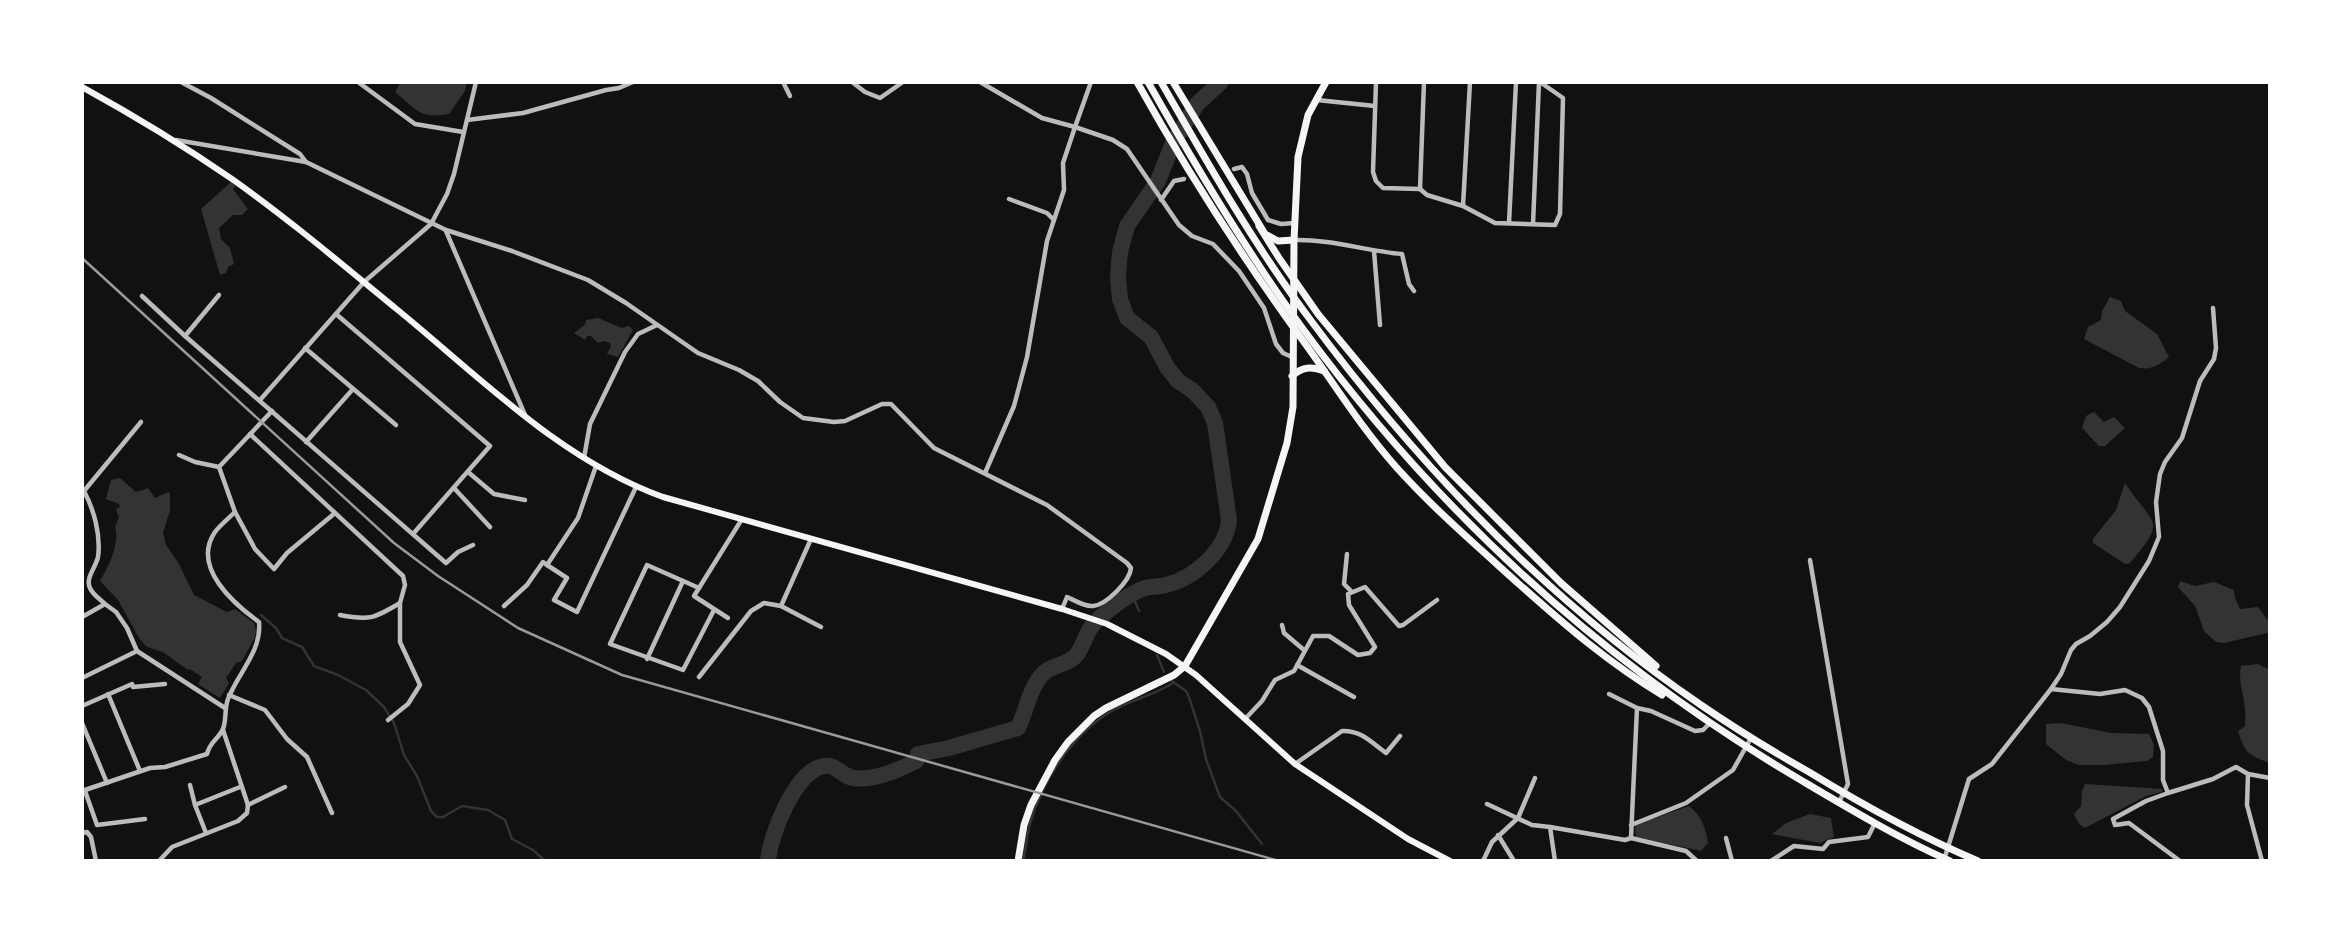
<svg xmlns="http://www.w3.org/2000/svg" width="2352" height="943" font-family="'Space Grotesk',sans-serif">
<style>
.water{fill:#333}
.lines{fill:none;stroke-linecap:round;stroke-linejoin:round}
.stream{stroke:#333;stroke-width:2.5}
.river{stroke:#333;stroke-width:16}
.minor{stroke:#bcbcbc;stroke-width:4.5}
.secondary{stroke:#f5f5f5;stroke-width:6}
.primary{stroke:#f5f5f5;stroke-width:7}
.trunk{stroke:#f5f5f5;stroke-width:7}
.rail{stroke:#9a9a9a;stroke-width:2.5}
</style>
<rect width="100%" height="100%" fill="#111"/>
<g class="water">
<path d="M401,82H467L465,91L449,114C419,119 417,110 395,92Z"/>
<polygon points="231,182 235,186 233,189 248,209 242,215 233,215 219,228 221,239 230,248 234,264 228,267 226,273 220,275 201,209"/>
<path d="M2110,297L2121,301L2125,311L2157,334L2169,357C2159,365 2152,370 2139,368L2084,339L2088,327L2101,320L2102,311Z"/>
<polygon points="598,318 622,328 629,326 633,330 618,357 607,354 611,346 610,343 603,341 598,343 591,336 587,336 585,340 574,333 585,325 586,320"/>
<polygon points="2094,412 2104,422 2114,417 2125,428 2105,446 2099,446 2082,428 2086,416"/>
<path d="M120,478L136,492L148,488L155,498L168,492L170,493V510L163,533L166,545L179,564L194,595L227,612L235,609L254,623L256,631L255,637L242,661L236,663L226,678L229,683L220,698L198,684L202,677L190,669L188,670L163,652L147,647L139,638L118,600L100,581C109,566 120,543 115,526L119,518L116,509L120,507L119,504L106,499L111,480Z"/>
<path d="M2125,483C2154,527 2168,518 2130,563L2125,564L2093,543V539L2116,510Z"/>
<polygon points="2180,581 2195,586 2214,582 2234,590 2235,598 2240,609 2258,607 2270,623 2270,637 2267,633 2224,643 2216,642 2204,631 2195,606 2178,587"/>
<path d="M2258,664L2268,669L2270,676V763C2248,755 2245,753 2238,731L2245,726C2248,702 2237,685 2241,666Z"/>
<polygon points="2061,723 2111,733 2149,734 2154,745 2153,757 2147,761 2103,765 2079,765 2066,760 2046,744 2046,724"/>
<polygon points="2085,784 2162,789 2162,792 2146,796 2085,828 2079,824 2074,814 2081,806 2082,791"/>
<path d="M1689,806C1702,817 1705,826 1708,843L1701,851L1636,837L1635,825Z"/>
<polygon points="1810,814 1831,818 1834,837 1820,843 1772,834 1786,823"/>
</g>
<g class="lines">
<g class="stream">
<polyline points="1132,594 1139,611"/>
<polyline points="261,615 276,628 282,638 302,647 314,666 338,675 366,690 384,707 394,723 404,755 417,776 431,811 437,817 443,817 462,806 488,810 505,820 512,839 533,850 545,861"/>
<polyline points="1157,655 1164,672"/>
<polyline points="1172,681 1186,691 1189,697 1200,731 1206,759 1220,797 1236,811 1262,844"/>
<path d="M1023,861C1026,849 1027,835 1030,824C1042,781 1072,735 1110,712C1130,700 1155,695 1173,683"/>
</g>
<path class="river" d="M768,861C770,836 795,770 824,766C836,764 842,776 853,778C873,781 899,770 916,761L918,754L949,748L1018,728C1027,710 1030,684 1046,671C1056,664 1071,664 1078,653C1089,634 1085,630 1104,614C1116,604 1131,593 1145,588C1152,586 1159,587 1166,585C1195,578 1226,550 1229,520L1215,423L1208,407L1192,390L1178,381L1167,367L1151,337L1127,318L1120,299L1118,277L1120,252L1127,226L1158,181L1173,143L1197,104L1221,82"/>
<g class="minor">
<polyline points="181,82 211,98 300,154 306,162"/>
<polyline points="358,82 415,124 463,132"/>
<polyline points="783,82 790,96"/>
<polyline points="852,82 865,92 880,98 903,82"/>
<polyline points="980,82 1042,118 1075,127 1091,82"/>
<polyline points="1376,82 1373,172 1376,181 1383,188 1420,189 1427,195 1463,206 1495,223 1555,225 1560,214 1563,98 1540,82"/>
<polyline points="1317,100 1375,106"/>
<polyline points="467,120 523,113 606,90 619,88 633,82"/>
<path d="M176,140L306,162L446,230L512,251L588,280L626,303L698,353L739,370L758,381L780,402L803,418L834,422L845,421L882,404H891L934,448L1047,505L1127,563L1131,568C1130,581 1106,605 1093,606C1085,607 1074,600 1067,597L1062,609"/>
<polyline points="1234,169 1242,167 1247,174 1252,193 1268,220 1281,224 1294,223"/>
<polyline points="1420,189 1424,82"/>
<polyline points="1009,199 1047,213 1053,219"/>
<polyline points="1161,200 1174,181 1184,179"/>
<polyline points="1463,206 1470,82"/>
<polyline points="1509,223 1516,82"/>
<polyline points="1533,224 1539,82"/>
<polyline points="446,231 525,415"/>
<path d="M1294,240C1331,239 1366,251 1402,254L1409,284L1414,291"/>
<polyline points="1374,251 1380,325"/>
<polyline points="142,296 185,336 446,563 458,552 473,545"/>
<polyline points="336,314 490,446 413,534"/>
<polyline points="185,336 219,295"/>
<polyline points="305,348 396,425"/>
<polyline points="260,400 364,282 431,224 447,194 454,174 476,82"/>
<path d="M250,434L403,576L405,585L400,603C375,618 370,621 340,615"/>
<polyline points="306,442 353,389"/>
<polyline points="179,455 195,462 219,467"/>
<polyline points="584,458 590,424 625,352 638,334 657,325"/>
<polyline points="219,467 272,411"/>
<polyline points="468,472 494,494 525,500"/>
<polyline points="985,473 1014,406 1027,357 1047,241 1064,190 1063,163 1075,127 1113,140 1127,149 1179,225 1192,236 1213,244 1239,271 1264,308 1276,344 1283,353 1292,357"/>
<polyline points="454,488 490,527"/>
<polyline points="84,491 141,422"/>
<path d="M82,492L84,491C94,510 101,535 98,557C96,567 85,578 90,588C92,594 101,600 105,604"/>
<polyline points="235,512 255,549 274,569 287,553 335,513"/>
<polyline points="1347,554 1344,584 1351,591"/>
<polyline points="1810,560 1848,784 1839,802"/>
<polyline points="547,565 567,578 554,600 577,612 636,487"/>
<polyline points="699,588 647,565 610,644 683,670 714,610"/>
<polyline points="504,606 527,585 543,562 547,565 578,518 596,466"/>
<polyline points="781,606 811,539"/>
<polyline points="82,617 105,604 116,612 127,628 137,651 225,708"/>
<polyline points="728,618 694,596 742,519"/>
<polyline points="1282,625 1284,633 1304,650"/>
<polyline points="647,659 683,581"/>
<polyline points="1297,665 1354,697"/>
<polyline points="699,677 751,611 764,603 781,606 821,627"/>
<polyline points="82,678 137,651"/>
<polyline points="2051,689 2100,694 2125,690 2142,698 2149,707 2163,751 2163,780 2168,793 2213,779 2236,767 2248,774 2270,778"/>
<polyline points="108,694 140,771"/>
<polyline points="1609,694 1637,708 1651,711 1695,731 1703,730 1709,724"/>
<polyline points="229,695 265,710 287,739 307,757 332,813"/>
<polyline points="82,706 132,684 133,687 165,684"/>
<polyline points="1245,719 1262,701 1275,680 1294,671 1313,636 1329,636 1358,655 1370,653 1375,647 1349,605 1348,594 1365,587 1399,626 1403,625 1437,600"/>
<polyline points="388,720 408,704 420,685 400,642 400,604"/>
<polyline points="82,723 107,783"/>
<polyline points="223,730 248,805"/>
<path d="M1295,764L1342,731C1361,730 1372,743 1386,753L1400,736"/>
<polyline points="2248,774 2247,805 2262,861"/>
<polyline points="190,785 195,805 206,833"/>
<path d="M82,791L150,768L165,767L207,754C210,742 216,741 222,731C227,723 224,709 228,699C238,673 262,651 259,622C234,604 191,567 215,532C220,525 229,518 235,512L219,467"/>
<polyline points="85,791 97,825 145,819"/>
<polyline points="2168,793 2146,801 2113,819 2115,825 2129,823 2180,861"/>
<polyline points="1487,804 1532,825 1550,827 1555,861"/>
<polyline points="195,805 240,787"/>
<polyline points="1631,825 1686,803 1733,770 1751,738"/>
<polyline points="1550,827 1625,840 1631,838 1686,851 1697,861"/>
<polyline points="82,833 87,832 91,837 96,861"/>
<polyline points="1498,835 1514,861"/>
<polyline points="1631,838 1637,708"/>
<polyline points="1726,838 1732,861"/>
<polyline points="1944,860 1969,779 1992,764 2051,689 2061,674 2071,650 2076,644 2090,636 2107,622 2120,607 2149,561 2159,537 2156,502 2160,474 2165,462 2182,438 2200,381 2214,359 2216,348 2213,308"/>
<polyline points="159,861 172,847 238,821 247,813 248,805 285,787"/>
<polyline points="1483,861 1492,842 1518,818 1535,778"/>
<polyline points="1771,861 1794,846 1823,849 1829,842 1868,837 1875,823"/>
</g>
<path class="secondary" d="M82,87C133,115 184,146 232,179C290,220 344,266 399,311C482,379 561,460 663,497L1062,609L1107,624L1166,654L1196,675L1295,764L1408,839L1450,861"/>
<polyline class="primary" points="1018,861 1024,825 1031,805 1055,760 1068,742 1094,716 1106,708 1174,675 1185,666 1258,539 1287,443 1293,407 1294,240 1298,157 1308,115 1326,82"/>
<g class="trunk">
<path d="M1137,82C1189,175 1246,263 1309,349C1338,390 1364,431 1397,468C1435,510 1478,547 1520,585C1565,625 1610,664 1662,695"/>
<path d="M1148,82C1196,167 1246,251 1303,329C1439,514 1602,663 1799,779C1848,808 1898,838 1950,861"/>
<path d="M1161,82C1208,164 1255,247 1312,322C1420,467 1550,602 1701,705C1736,729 1772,751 1809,772C1863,805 1919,836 1978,861"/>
<polyline points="1173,82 1265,234 1278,241 1294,240"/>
<polyline points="1259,226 1279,258 1318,314 1445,467 1561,583 1656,666"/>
<path d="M1292,376C1302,367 1311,366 1324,371"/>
</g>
<polyline class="rail" points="82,258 394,543 438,576 518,628 622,675 1279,861"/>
</g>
<rect width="2352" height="943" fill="none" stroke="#ffffff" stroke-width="168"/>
</svg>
